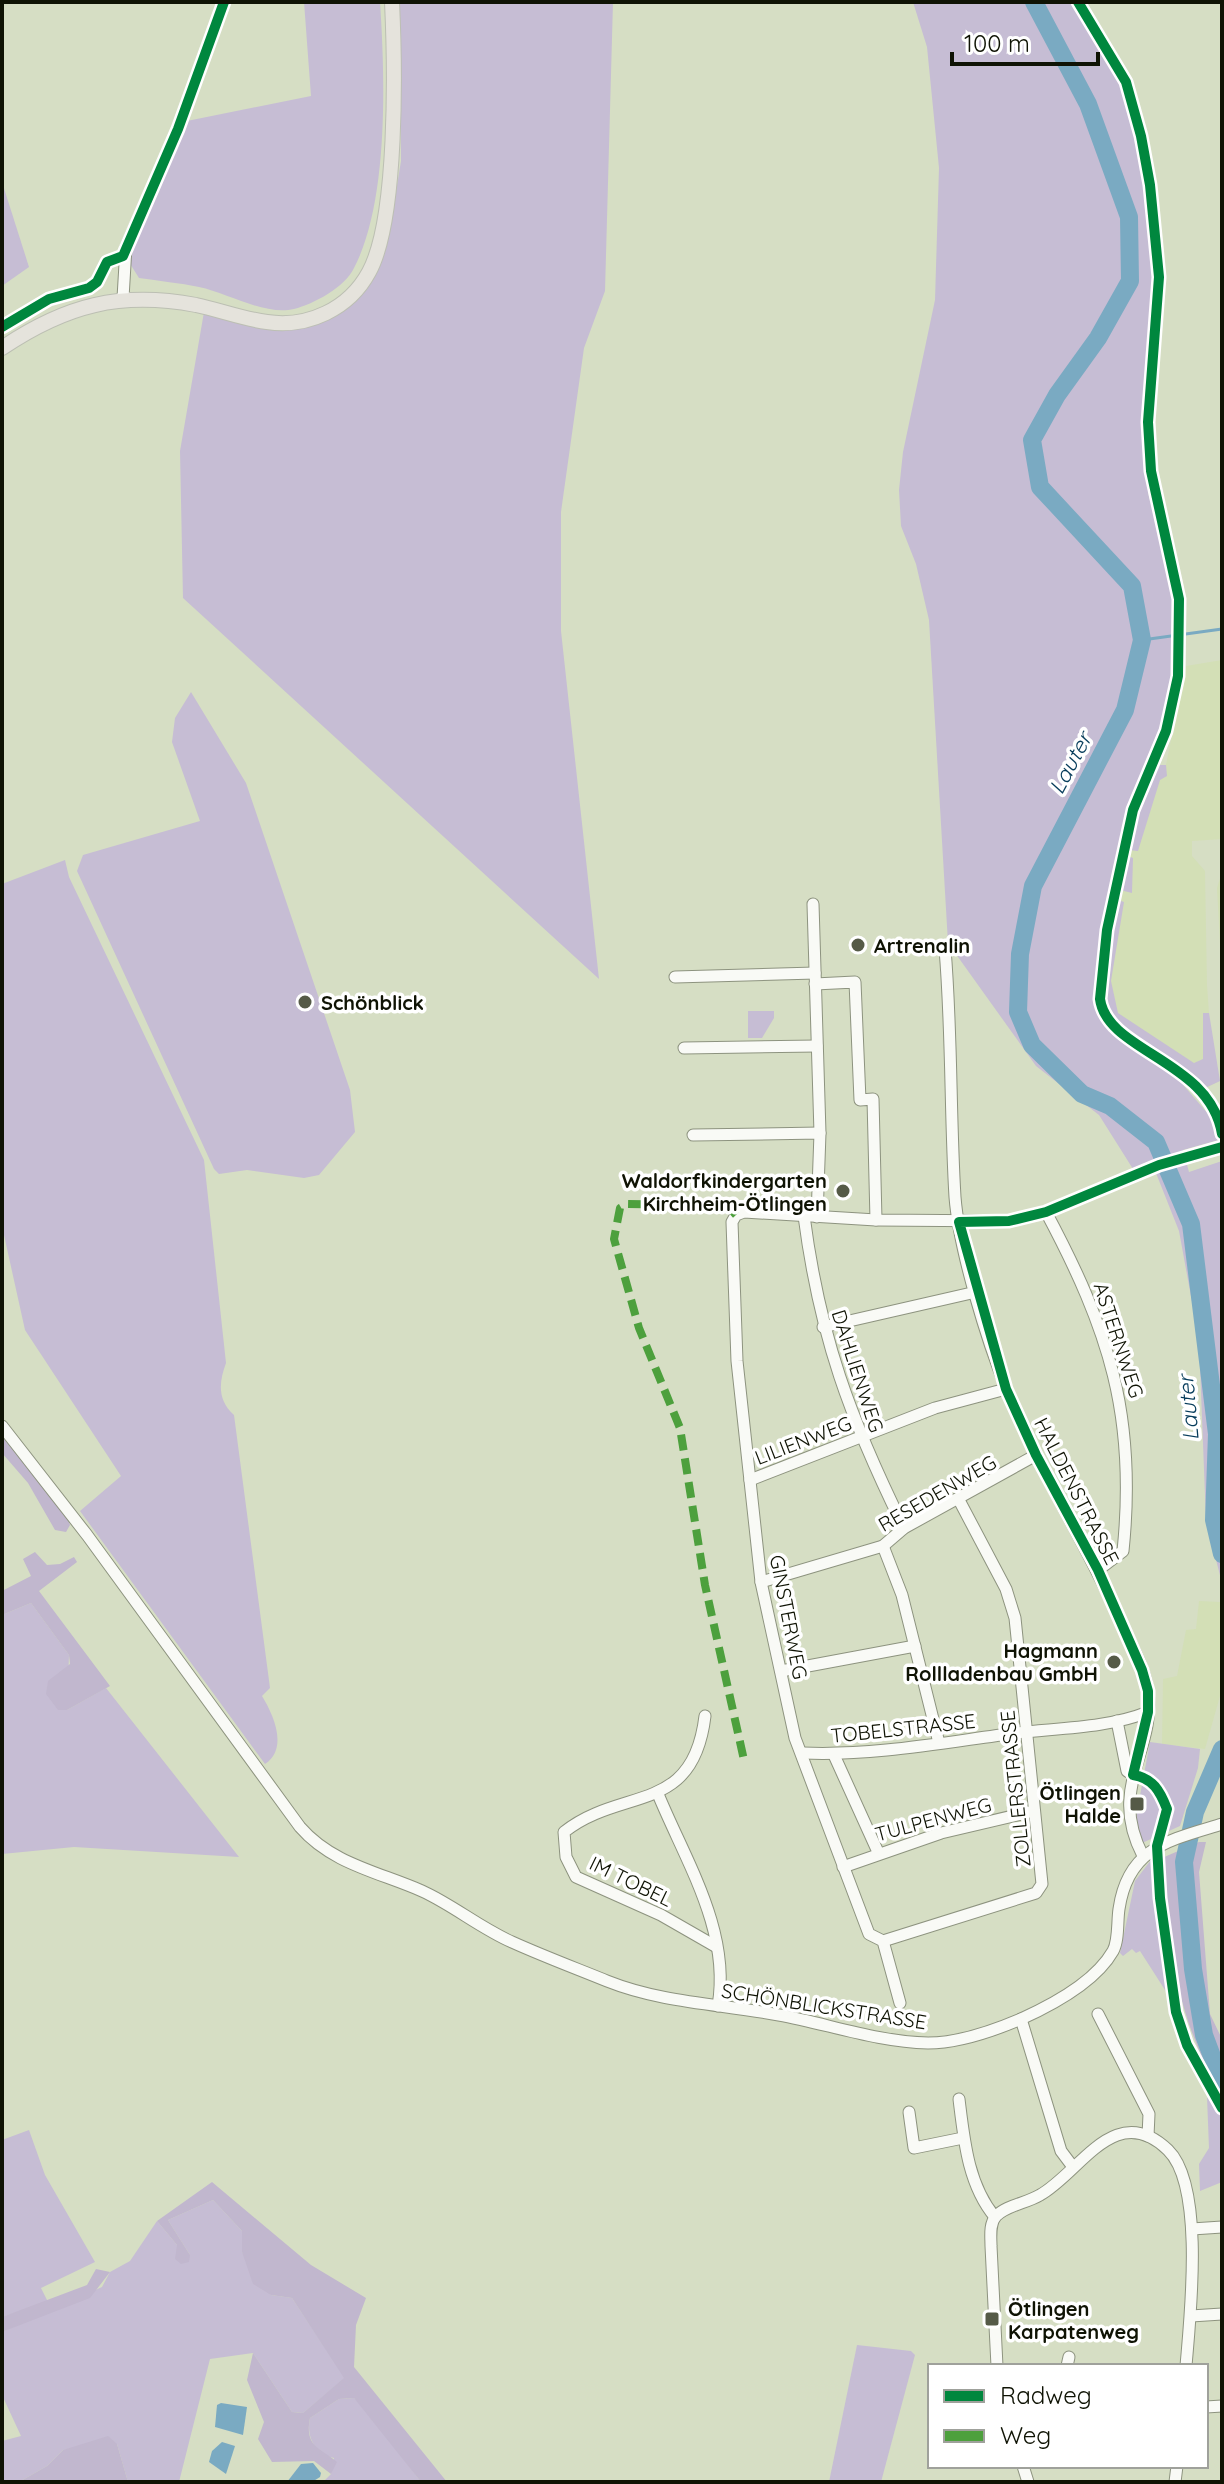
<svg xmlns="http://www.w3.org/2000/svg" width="1224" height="2484" font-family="Quicksand,sans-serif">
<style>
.built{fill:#d3dfb6}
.green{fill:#c6bdd4}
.forest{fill:#c1b7ce}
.water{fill:#7aaac2}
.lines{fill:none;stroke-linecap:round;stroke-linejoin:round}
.stream{stroke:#7aaac2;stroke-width:3}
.river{stroke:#7aaac2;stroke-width:18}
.minor-casing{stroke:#8d937f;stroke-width:13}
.major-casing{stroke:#bcbfb3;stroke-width:16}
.minor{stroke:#f9faf6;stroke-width:11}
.major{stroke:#e5e3dc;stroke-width:14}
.quiet{stroke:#4da03d;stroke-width:8;stroke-dasharray:16 8;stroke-linecap:butt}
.cycleway-casing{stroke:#fff;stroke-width:15}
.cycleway{stroke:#00873e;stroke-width:10}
.poi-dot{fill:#555a47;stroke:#fff;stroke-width:3}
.labels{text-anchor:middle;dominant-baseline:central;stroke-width:7;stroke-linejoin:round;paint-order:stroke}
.poi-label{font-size:20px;font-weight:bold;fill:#0f1304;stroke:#fff;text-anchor:start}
.street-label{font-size:20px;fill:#0f1304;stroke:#fff}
.water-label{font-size:22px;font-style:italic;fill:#063c5b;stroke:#fff}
</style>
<rect width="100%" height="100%" fill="#d6dec4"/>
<g class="built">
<polygon points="1222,660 1222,839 1192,841 1192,856 1205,871 1207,985 1211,1041 1220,1081 1203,1089 1177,1064 1119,1025 1108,1013 1104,984 1113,920 1138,809 1156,765 1166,765 1186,666"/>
<polygon points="1222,872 1222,980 1217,888"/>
<polygon points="1199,1601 1220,1602 1220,1696 1205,1749 1162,1744 1163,1679 1177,1676 1186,1630 1196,1629"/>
</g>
<g class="green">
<path d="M304,2H380C385,77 389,201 354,268C345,287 314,304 294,309C265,316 228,293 199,287C180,283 159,281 139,278L127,259L132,237L182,122L311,96Z"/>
<polygon points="400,2 613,2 605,291 584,348 561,512 561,631 599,979 183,598 180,451 204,312 260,328 353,300 390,228 401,161"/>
<polygon points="913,2 1072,2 1122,86 1130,108 1146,186 1155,277 1143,419 1144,463 1149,497 1168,557 1173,597 1173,671 1162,730 1131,805 1107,909 1097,1011 1105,1024 1172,1072 1222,1130 1222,1139 1183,1150 1189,1172 1222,1161 1222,1583 1206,1521 1199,1340 1179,1231 1152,1163 1133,1169 1099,1115 1036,1066 948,943 929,620 916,564 901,526 899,490 903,452 935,300 939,168 927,47"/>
<polygon points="2,182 29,267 2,286"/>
<polygon points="191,692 246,783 350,1090 355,1132 319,1175 304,1178 247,1170 219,1174 214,1169 77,871 83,855 200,821 172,742 175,718"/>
<polygon points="1156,765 1166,765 1167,776 1160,780 1138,851 1129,850 1138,809"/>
<polygon points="1128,856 1133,858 1132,893 1120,890"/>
<path d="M65,860L69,877L204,1160L226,1363C219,1382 217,1400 234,1415L270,1688L262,1696C273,1714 289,1748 265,1764L80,1511L121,1476L25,1330L2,1226V884Z"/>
<polygon points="1118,900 1124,902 1111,981 1118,1013 1194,1063 1203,1059 1203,1013 1209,1013 1220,1081 1203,1089 1177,1064 1119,1025 1108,1013 1104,984"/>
<polygon points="748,1011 774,1011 774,1018 762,1038 748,1038"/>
<polygon points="31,1603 69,1655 67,1710 106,1688 239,1857 74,1847 2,1854 2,1615"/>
<polygon points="1150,1742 1200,1749 1198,1768 1180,1826 1142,1843 1136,1817"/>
<polygon points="1151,1860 1162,1860 1183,2018 1140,1951 1136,1953 1132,1949 1123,1956 1120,1953 1135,1881"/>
<polygon points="1207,2097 1222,2118 1222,2182 1200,2191 1199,2164 1209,2148"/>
<polygon points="29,2130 45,2175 95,2262 41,2288 48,2302 2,2317 2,2140"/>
<polygon points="213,2200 242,2231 242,2252 271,2295 292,2298 345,2378 303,2413 292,2412 253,2353 210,2359 179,2482 128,2482 117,2444 63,2450 47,2466 19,2482 2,2482 2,2441 21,2436 2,2395 2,2332 102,2287 110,2272 130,2261 157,2221 177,2245 190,2255 168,2220"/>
<polygon points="857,2345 911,2351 915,2355 881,2482 829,2482"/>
<path d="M354,2398L363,2406L421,2482H323L331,2474L334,2458C315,2454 306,2437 310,2418L339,2399Z"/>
</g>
<g class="forest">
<polygon points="2,1434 66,1514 70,1525 66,1532 55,1530 28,1483 2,1453"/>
<polygon points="35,1552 47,1565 60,1564 74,1557 77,1562 39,1591 110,1686 67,1710 58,1710 46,1694 48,1681 70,1664 69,1655 31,1603 2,1615 2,1591 31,1576 23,1559"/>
<path d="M1199,1842H1206L1199,1872L1210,2014L1222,2039V2096C1179,2024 1165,1941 1162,1858Z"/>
<path d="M212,2182L311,2265L366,2298L356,2325L354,2367L447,2482H421L354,2398L339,2399L310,2418C304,2448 322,2448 337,2462L331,2474L314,2461L272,2462L258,2439L264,2422L247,2380L253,2353L292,2412L303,2413L344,2378L292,2298L271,2295L253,2284L242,2252V2231L213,2200L168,2220L190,2255L189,2262L181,2264L175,2259L177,2245L157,2221Z"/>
<polygon points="96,2269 110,2272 90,2298 2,2332 2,2317 87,2285"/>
<polygon points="108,2436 117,2444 128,2482 19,2482 47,2466 63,2450"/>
</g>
<g class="water">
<polygon points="221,2403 247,2407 243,2435 215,2427 217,2405"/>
<polygon points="222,2442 235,2446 226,2474 209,2462 212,2451"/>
<polygon points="313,2463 321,2473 320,2477 312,2482 287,2482 301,2464"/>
</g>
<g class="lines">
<polyline class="stream" points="1142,640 1222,629"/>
<g class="river">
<polyline points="1034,2 1088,104 1129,217 1130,281 1098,338 1057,395 1032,440 1040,487 1132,586 1142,640 1125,710 1033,886 1020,954 1018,1012 1032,1045 1082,1094 1110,1106 1156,1142 1191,1224 1217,1434 1214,1520 1222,1554"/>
<polyline points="1222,1749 1195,1812 1184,1862 1193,1969 1204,2035 1222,2083"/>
</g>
<g class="minor-casing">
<g id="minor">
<polyline points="123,298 126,247 178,129 224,2"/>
<polyline points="813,904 820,1133"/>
<path d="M945,949C952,1032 950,1114 955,1197C959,1249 987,1341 1007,1390C1039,1471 1087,1544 1122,1624C1131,1645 1145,1668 1148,1691C1156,1752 1107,1787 1143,1856"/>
<polyline points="675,977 815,973"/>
<polyline points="815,984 855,982 860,1100 873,1099 876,1220"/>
<polyline points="684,1048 817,1046"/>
<polyline points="693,1135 820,1133 817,1217"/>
<path d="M1046,1212C1109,1330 1137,1416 1123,1551L1098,1570"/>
<path d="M804,1216C820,1338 850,1418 904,1528"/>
<polyline points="823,1327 976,1292"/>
<path d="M2,1426L87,1535L300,1827C332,1864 379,1872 422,1891C453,1905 480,1928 512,1942C543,1956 575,1968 607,1981C662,2003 721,2004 779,2015C828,2024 878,2042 928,2043C959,2043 993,2031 1021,2019C1052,2005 1096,1981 1113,1951C1119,1940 1117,1922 1119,1909C1128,1847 1170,1840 1222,1824"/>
<polyline points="750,1480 935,1408 1006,1389"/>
<polyline points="883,1546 902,1595 939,1743"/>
<polyline points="761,1582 883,1546 904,1528 1036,1455"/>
<polyline points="781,1671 915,1646"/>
<path d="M705,1716C693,1816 622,1786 564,1832L566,1857L576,1877L661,1915L715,1946"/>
<polyline points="1117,1721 1127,1771 1133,1775"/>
<path d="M803,1753C874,1756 946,1742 1016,1733C1059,1728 1108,1728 1148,1712"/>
<polyline points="834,1755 878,1852"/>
<path d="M658,1794C686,1862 731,1931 718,2006"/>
<polyline points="843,1867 941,1833 1034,1811"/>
<polyline points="883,1941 1036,1893 1042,1884 1015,1618 1006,1589 959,1500"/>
<polyline points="900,2003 883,1941 869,1934 795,1738 761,1582 737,1361 732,1222 736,1215 744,1212 876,1220 1009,1221 1046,1212 1159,1165 1222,1147"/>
<polyline points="1098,2014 1149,2114 1148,2136"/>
<polyline points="1021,2019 1061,2151 1073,2167"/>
<path d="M959,2099C964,2140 968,2185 995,2217"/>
<polyline points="909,2112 914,2148 963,2138"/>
<polyline points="1192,2229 1222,2227"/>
<polyline points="1191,2316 1222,2314"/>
<path d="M997,2366L991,2246C991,2237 989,2224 996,2216C1007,2205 1027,2203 1040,2195C1080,2173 1115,2099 1168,2150C1205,2186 1190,2317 1186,2366"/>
<polyline points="1067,2366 1069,2357"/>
<polyline points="1206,2407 1222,2406"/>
<polyline points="1023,2466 1028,2482"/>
<polyline points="1175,2482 1177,2466"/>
</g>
</g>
<g class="major-casing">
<path id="major" d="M2,348C66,305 120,291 196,305C220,310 243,319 267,322C308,328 349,309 369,272C398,219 395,65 392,2"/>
</g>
<use href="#minor" class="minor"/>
<use href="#major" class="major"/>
<polyline class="quiet" points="736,1215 728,1206 627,1204 620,1208 614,1239 639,1328 680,1428 705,1585 744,1760"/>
<g class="cycleway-casing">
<g id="cycleway">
<path d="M1078,2L1126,82L1141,136L1150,185L1159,277L1148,422L1151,471L1179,599L1178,676L1166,731L1133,810L1107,930L1100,999C1107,1052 1210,1060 1222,1134"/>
<polyline points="2,327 49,299 89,288 97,282 107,262 123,256 178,129 224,2"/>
<path d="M1222,1147L1159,1165L1046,1212L1009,1221L959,1222L1006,1389L1036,1455L1098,1570L1142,1670L1148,1691V1712L1133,1775C1153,1778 1160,1791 1167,1809L1157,1846L1160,1898L1176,2012L1187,2045L1222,2108"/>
</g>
</g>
<use href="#cycleway" class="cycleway"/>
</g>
<g class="poi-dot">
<circle cx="858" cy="945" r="8"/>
<circle cx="305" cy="1002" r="8"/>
<circle cx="843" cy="1191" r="8"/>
<circle cx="1114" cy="1662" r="8"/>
<rect x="1129" y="1796" width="16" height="16" rx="4"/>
<rect x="984" y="2311" width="16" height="16" rx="4"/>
</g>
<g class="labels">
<g class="poi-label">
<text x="874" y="945">Artrenalin</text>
<text x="321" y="1002">Schönblick</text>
<text x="827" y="1180" text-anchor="end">Waldorfkindergarten<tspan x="827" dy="23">Kirchheim-Ötlingen</tspan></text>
<text x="1098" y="1650" text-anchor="end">Hagmann<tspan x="1098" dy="23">Rollladenbau GmbH</tspan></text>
<text x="1121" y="1792" text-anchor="end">Ötlingen<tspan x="1121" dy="23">Halde</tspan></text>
<text x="1008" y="2308">Ötlingen<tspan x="1008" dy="23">Karpatenweg</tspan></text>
</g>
<g class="street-label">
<text transform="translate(1119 1340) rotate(72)">ASTERNWEG</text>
<text transform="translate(858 1371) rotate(72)">DAHLIENWEG</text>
<text transform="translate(803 1440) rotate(-21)">LILIENWEG</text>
<text transform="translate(1077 1491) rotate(63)">HALDENSTRASSE</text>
<text transform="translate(937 1493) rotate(-30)">RESEDENWEG</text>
<text transform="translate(789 1617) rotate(79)">GINSTERWEG</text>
<text transform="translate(903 1728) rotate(-6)">TOBELSTRASSE</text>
<text transform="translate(1015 1789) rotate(-96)">ZOLLERSTRASSE</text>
<text transform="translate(933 1819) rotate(-15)">TULPENWEG</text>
<text transform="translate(631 1881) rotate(26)">IM TOBEL</text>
<text transform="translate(824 2006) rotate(9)">SCHÖNBLICKSTRASSE</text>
</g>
<g class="water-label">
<text transform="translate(1070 763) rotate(-62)">Lauter</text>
<text transform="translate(1188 1408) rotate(-95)">Lauter</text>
</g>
</g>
<rect width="1224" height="2484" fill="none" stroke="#0f1304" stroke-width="8"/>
<rect x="928" y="2364" width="280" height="104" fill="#ffffff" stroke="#9fa19b" stroke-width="2"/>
<rect x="944" y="2390" width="40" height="12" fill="#00873e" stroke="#9fa19b" stroke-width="2"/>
<text x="1000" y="2404" font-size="24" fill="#0f1304">Radweg</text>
<rect x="944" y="2430" width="40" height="12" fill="#4da03d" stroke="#9fa19b" stroke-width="2"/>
<text x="1000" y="2444" font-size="24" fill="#0f1304">Weg</text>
<path d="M952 52v12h146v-12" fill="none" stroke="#0f1304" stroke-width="4"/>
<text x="964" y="52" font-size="24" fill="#0f1304" stroke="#ffffff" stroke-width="6" paint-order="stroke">100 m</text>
</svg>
